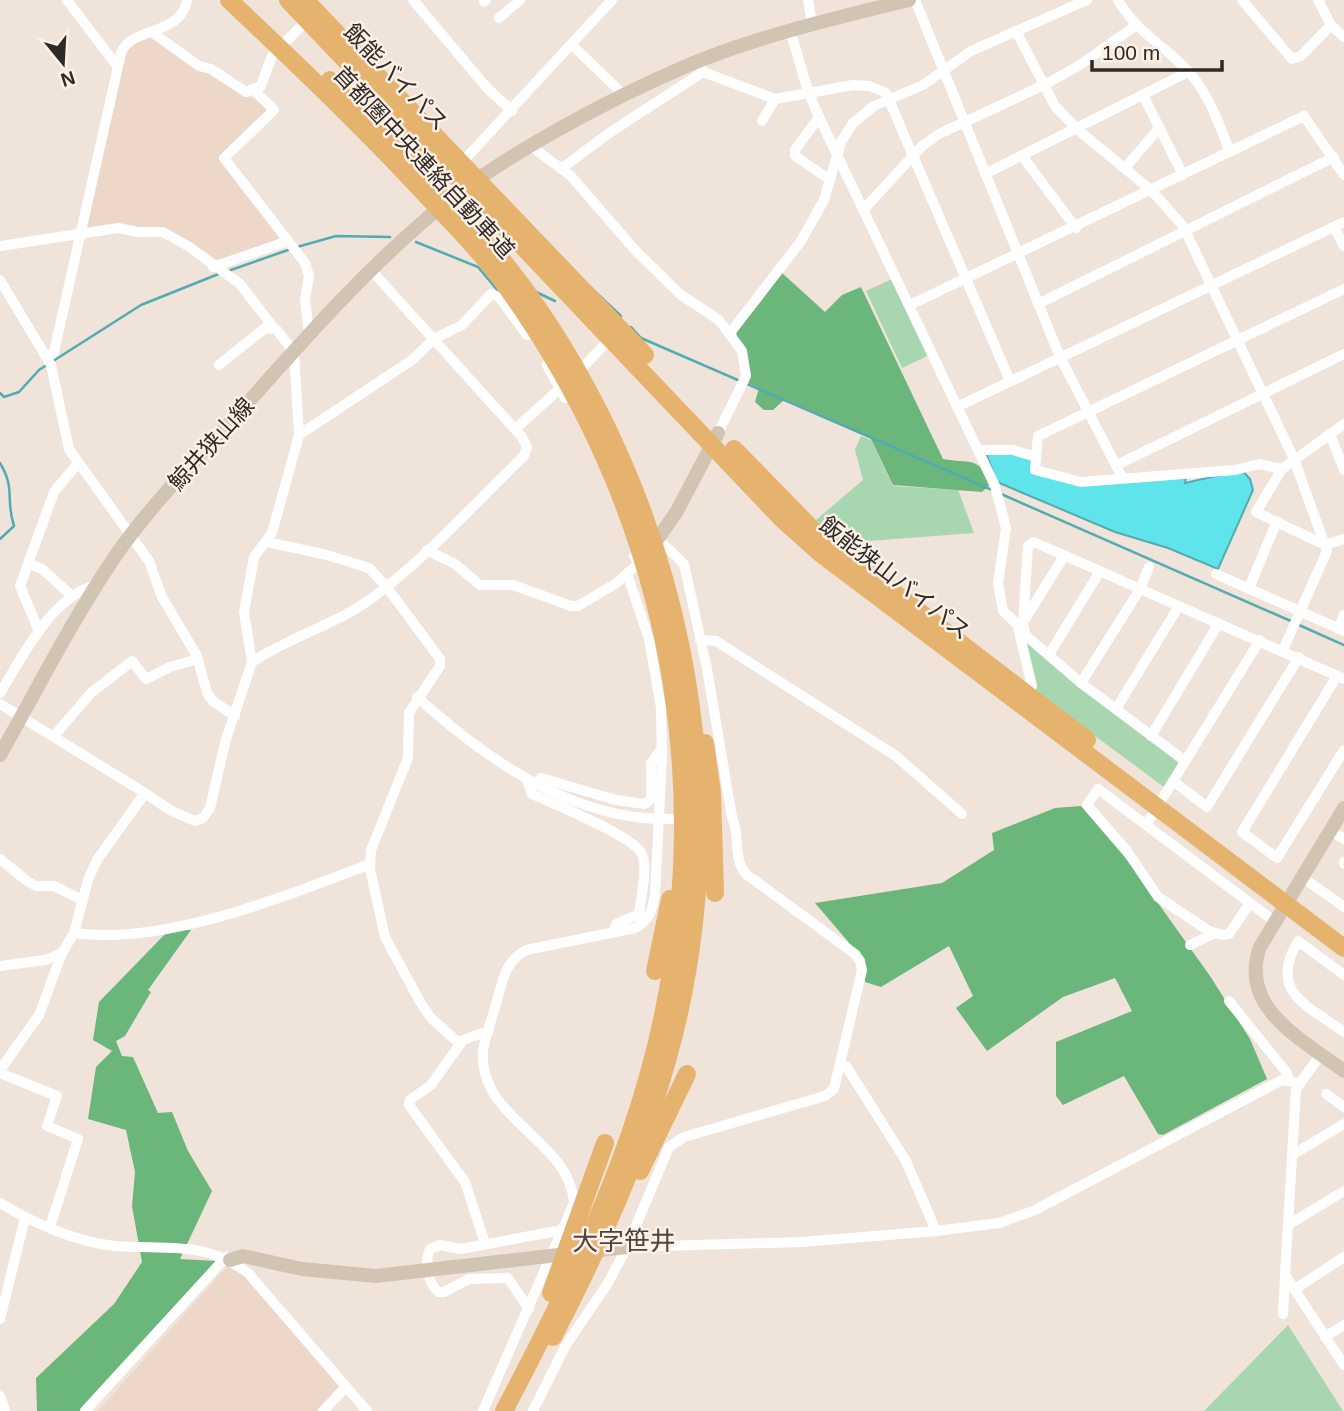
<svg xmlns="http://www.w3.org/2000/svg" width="1344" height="1411" font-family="Arial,'Noto Sans JP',sans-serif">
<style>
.education{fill:#ecd7c9}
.green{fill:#a8d6b0}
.forest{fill:#6ab67b}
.water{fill:#60e4eb;stroke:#51acb0;stroke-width:2}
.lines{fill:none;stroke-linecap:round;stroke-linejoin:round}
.stream{stroke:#51acb0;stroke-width:2.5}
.street{stroke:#fff;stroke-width:10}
.secondary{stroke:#d2c4b3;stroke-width:14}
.highway{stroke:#e6b36f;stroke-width:18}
.labels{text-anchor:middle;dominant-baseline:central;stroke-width:5;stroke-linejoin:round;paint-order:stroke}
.street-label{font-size:23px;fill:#2f2a26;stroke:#fdf0e6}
.quarter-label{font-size:26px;fill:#50453e;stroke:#fdf0e6}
</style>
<rect width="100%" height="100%" fill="#f0e3d9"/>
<g class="education">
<polygon points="150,36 266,107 268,113 220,157 279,237 278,242 212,263 180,237 84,228 119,87 122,58 129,44"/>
<polygon points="232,1261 339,1386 317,1411 98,1411"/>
</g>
<g class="green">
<polygon points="892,279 929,355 902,368 866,291"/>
<polygon points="861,436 871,440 893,486 958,490 974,533 842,543 816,520 863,480 855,450"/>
<polygon points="1023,638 1178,760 1179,765 1164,787 1037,693"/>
<polygon points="1288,1325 1343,1411 1204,1411"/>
</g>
<g class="forest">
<path d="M782,273L825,312L842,295L861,287L943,459C970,464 978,455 991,484L982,492L893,485L870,437L785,399L773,410H764L755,402L759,388L748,383C755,361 737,350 736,330Z"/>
<polygon points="1081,806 1128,861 1210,976 1250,1039 1267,1079 1163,1135 1158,1134 1124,1076 1063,1105 1056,1096 1056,1042 1132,1011 1115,978 1063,997 987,1051 956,1008 973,996 949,946 881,987 865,982 863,959 815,903 942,883 994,850 992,833 1055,808"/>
<polygon points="169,930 191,930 148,990 151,992 125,1036 116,1041 122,1056 133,1057 158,1113 172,1112 188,1151 212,1191 180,1259 216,1261 89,1411 37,1411 36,1378 114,1304 142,1262 132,1206 135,1172 126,1130 88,1119 96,1067 112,1051 93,1040 99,1002"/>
</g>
<polygon class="water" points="986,453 1014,454 1032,460 1033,473 1062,479 1186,478 1185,483 1242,470 1250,479 1253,490 1218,569 1168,548 1115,532 997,482"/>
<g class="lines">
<g class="stream">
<polyline points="416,242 478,267 499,292"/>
<polyline points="297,247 336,236 390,237"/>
<polyline points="228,271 291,249"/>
<polyline points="590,287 621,316"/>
<polyline points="536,292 555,301"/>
<polyline points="631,327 641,338 992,490"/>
<polyline points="0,393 4,397 19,392 39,370 141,305 221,273"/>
<path d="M0,463C16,490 5,498 14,526L0,539"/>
<polyline points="1001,494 1293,622"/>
<polyline points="1299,625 1344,645"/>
</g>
<g class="street">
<polyline points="67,0 117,66"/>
<polyline points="413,0 487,88 512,111"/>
<polyline points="808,0 812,24"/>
<polyline points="915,0 1060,357 1122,477"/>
<path d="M1118,0C1138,35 1170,48 1194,78C1211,100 1220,127 1230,152"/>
<polyline points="1242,0 1292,59 1301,56 1331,25"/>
<polyline points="1318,0 1331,25 1344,37"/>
<polyline points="484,2 486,0"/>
<polyline points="499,18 520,0"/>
<polyline points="790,30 808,91 819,117 995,486 1006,528 998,583 1003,611 1017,624 1032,686 1026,695"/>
<polyline points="1016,31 1055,106 1077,129 1152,191 1183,226 1294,459 1327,551 1283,650"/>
<polyline points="153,33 199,66 211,69 246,92 261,86 272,56 307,20"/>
<polyline points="572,45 624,95"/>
<polyline points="699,61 703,72 775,99 853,85 869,86 886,93 1010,381"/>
<polyline points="255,91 274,110 224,158 305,263 309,276 305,300 309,334"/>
<polyline points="1143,95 1183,175"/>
<polyline points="819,117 795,150 795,156 830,180"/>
<polyline points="762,121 775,99"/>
<polyline points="532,147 570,175 635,250 681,295 719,320 742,351 746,376 718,433"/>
<polyline points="468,156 612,0"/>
<polyline points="1022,156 1076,228"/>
<polyline points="1125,168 1159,128"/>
<polyline points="561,169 609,133 703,72"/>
<polyline points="985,174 1188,72"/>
<polyline points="864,209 922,146 939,134 1044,85 1080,65 1135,26"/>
<polyline points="1334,227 1344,246"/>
<polyline points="0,246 118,228 138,232 163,232 188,246 240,284 274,328"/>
<polyline points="213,267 288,241"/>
<polyline points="0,280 51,365 69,449 149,561 162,597 197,656 207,693 213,701 235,716"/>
<polyline points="1038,304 1334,157"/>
<polyline points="910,305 1304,116 1344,175"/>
<polyline points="730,333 801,241 824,200 841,142 853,123 874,106 923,85 971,51 1087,0"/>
<path d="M48,358L54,352L121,53C131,26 181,37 187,0"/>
<polyline points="219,365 265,328 276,329 294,352 299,435 272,533 254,557 244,612 252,662"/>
<polyline points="547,365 565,398"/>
<polyline points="575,375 611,338"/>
<polyline points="959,406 1344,222"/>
<polyline points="1344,424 1282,469 1256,512 1325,545 1344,539"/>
<polyline points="515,429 564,385"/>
<polyline points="1330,434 1344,470"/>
<polyline points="299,435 412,360 434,339 462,325 491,294 499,297 527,335"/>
<polyline points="979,450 1013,450 1036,457"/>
<polyline points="1117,465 1344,354"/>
<polyline points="1282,469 1259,464 1235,470 1081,482 1035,470 1038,436 1344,289"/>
<polyline points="267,542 327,555 369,568 386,586 440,659 440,666 409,713 408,758 371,850 370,869 385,937 420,1002 431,1018 460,1044"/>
<polyline points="427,550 455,564 480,585 513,585 571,606 578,606 615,584 638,564 634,556"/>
<polyline points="28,563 42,569 72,596"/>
<polyline points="1216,574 1344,631"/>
<polyline points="1249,588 1277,521"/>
<polyline points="1025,619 1064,556"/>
<polyline points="1338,629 1344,615"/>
<polyline points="39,631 20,586 54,492 78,463"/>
<polyline points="700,640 716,641 896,756 962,814"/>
<polyline points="1050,653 1100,571"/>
<polyline points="1337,676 1242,832 1277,858 1344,750"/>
<polyline points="1081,683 1140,589 1149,567"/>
<path d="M0,693C25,653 50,598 98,584"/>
<path d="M417,697C487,760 573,821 671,819"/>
<polyline points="0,704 145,793"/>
<polyline points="1116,709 1179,606"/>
<polyline points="54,736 91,693 132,661 146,679 170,667 198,659"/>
<polyline points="1151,736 1219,623"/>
<polyline points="1185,761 1081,683 1025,635 1023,622 1028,546 1034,542 1344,679"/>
<path d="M527,781L532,794C552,803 634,836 642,854C648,869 641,897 639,914L616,924L614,932"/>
<polyline points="1173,781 1207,807 1299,657"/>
<polyline points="535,785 541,778 616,800 645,804 651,799 651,763 662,748"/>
<polyline points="1146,825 1260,640"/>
<polyline points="1330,831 1344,839"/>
<polyline points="0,859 27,881 36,886 54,886 82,900"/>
<polyline points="1344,862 1344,864"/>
<polyline points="1302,877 1344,907"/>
<polyline points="1250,903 1229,934 1223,935 1209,931 1158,897 1127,851 1087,805 1098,789 1274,921"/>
<path d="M74,933C165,946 285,896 370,864"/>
<polyline points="1190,945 1215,933"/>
<polyline points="0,966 45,960 62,953"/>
<path d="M1344,975L1298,941C1268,992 1307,1005 1344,1032"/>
<polyline points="1229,1001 1287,1073 1288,1079"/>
<polyline points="1321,1054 1296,1089 1285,1275 1344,1365"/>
<polyline points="841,1063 846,1066 906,1161 936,1231"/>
<path d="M0,1070L39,1015L62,953L74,933L88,880L97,860L145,793L170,810L195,821L203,818L210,808L226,739L252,662C291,636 338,624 375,596C429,555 475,503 524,456L527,447L522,437L371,270"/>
<polyline points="0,1073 57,1096 47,1126 78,1139 50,1227"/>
<polyline points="1326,1094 1344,1107"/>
<polyline points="1292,1155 1344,1124"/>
<path d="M0,1203C33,1223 76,1242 115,1246C166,1250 204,1240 248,1273L367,1411"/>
<polyline points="1288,1225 1344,1191"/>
<polyline points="485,1243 465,1182 409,1105 410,1100 431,1085 463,1040 489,1031"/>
<polyline points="627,1247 803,1242 936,1231 999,1223 1033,1211 1282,1080 1300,1083"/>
<polyline points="1295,1289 1344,1257"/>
<path d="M529,1309L508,1278L469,1279L444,1292H438C428,1282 424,1262 430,1249L440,1245L461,1249L562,1230"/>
<polyline points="1283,1314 1285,1276"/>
<polyline points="0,1319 25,1218"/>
<polyline points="1325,1337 1344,1325"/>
<polyline points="0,1396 5,1411"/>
<polyline points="85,1411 226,1257"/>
<polyline points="323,1411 345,1388"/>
<path d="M483,1411L574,1203C570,1139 478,1120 483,1051C485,1036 492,1019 496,1004C503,980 504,963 526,950L635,928C650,920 652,911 655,894L662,757L661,708L649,639L627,574"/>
<path d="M533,1411L566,1345L608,1283L627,1247L669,1147L684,1137L825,1096L834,1089L862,970L860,961L855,954L746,874C732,857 741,837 732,817L707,669L684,564L659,540"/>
</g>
<g class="secondary">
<polyline points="648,553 677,511 718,433"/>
<path d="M0,755C37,690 72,620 114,558C151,504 199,457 242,409C302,342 362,273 431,215C499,157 609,99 691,64C762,35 836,18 909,0"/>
<path d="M1344,808L1260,947C1238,1008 1303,1040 1344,1071"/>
<polyline points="230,1260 243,1256 302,1269 376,1276 627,1247"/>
</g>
<g class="highway">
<path d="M229,0C295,62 361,125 423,192C450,221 479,249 503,282C685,533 732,840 630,1134C597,1229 551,1322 504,1411"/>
<polyline points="288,0 782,519 820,553 1344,948"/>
<polyline points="305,0 645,355"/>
<path d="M330,80C404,151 480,224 538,308C678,513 733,775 678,1018C652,1130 606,1235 553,1337"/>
<polyline points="734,449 815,532 1087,740"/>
<polyline points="705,743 712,792 715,893"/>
<polyline points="655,971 670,899"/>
<polyline points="640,1171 687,1074"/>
<polyline points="551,1293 605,1143"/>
</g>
</g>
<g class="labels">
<g class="street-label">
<text transform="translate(396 77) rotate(46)">飯能バイパス</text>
<text transform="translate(424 162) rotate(47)">首都圏中央連絡自動車道</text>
<text transform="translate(211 444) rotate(-48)">鯨井狭山線</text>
<text transform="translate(895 578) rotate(38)">飯能狭山バイパス</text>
</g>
<g class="quarter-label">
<text x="624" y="1241">大字笹井</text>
</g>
</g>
<g transform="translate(63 63) rotate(162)" stroke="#fdf0e6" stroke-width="5" paint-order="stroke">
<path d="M0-5L12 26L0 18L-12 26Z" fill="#2f2a26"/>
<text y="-10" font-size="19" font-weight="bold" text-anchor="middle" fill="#2f2a26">N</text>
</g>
<path d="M1092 60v10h130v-10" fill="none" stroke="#2f2a26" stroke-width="3.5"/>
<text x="1102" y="60" font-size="21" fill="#2f2a26" stroke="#fdf0e6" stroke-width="5" paint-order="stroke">100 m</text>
</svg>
